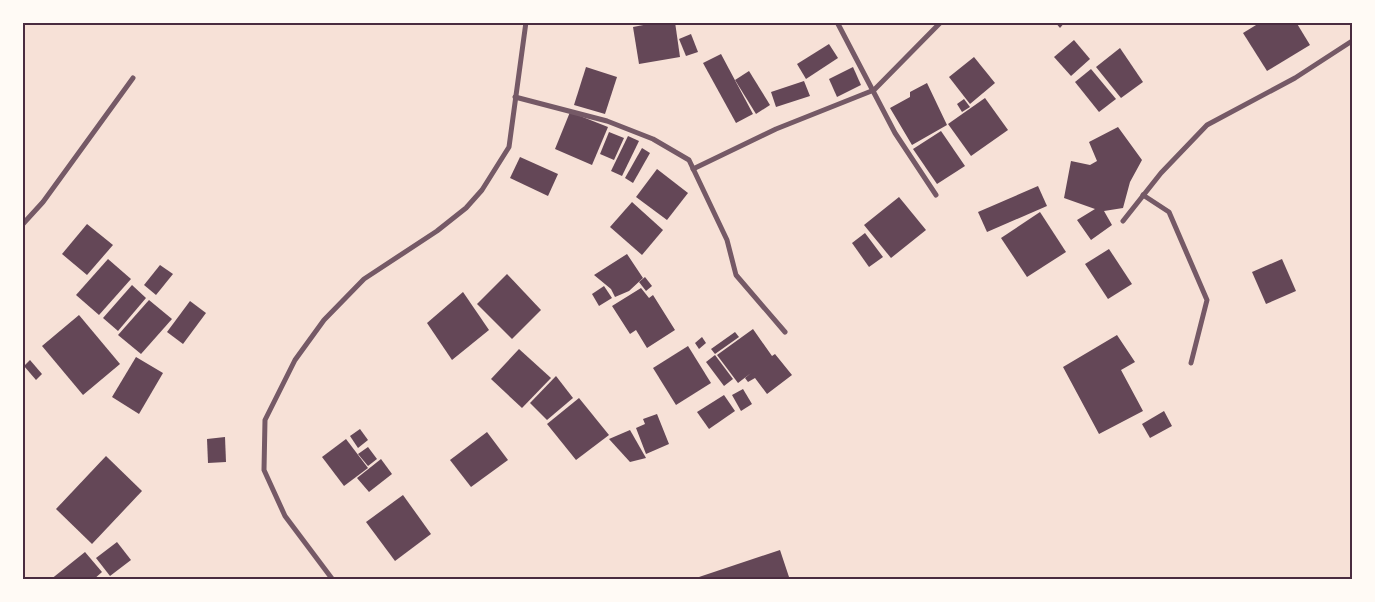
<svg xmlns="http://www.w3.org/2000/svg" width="1375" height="602" font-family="'IBM Plex Sans',sans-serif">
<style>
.building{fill:#644757}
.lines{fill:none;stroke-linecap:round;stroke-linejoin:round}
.minor{stroke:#755966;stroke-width:5}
.neatline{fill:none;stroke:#4a2c40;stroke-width:2}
</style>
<rect width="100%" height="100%" fill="#f7e1d7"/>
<g class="building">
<polygon points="659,22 675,22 680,57 639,64 633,27"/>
<polygon points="1055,22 1065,22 1060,28"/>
<polygon points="1261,22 1296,22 1310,45 1267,71 1243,33"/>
<polygon points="691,34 698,52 686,56 679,39"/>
<polygon points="1074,40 1090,59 1071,76 1054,57"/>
<polygon points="829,44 838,58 806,79 797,64"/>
<polygon points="1120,48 1143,82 1121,98 1096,67"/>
<polygon points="721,54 753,114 736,123 703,63"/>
<polygon points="974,57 995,83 970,104 949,77"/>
<polygon points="586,67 617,77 605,114 574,105"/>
<polygon points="853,67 861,85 837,97 829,79"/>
<polygon points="1091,69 1116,99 1099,112 1075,82"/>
<polygon points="749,71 770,105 756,114 735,80"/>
<polygon points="804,81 810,96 776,107 771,92"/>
<polygon points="927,83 947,125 912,145 890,108 910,97 910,92"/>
<polygon points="985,98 1008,130 971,156 948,124"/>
<polygon points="964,99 970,107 962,112 957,104"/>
<polygon points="570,112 608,127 592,165 555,149"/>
<polygon points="1118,127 1142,160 1130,182 1123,208 1104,211 1112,225 1091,240 1077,220 1095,209 1064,198 1071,161 1090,165 1097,161 1089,142"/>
<polygon points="941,131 965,166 937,184 913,149"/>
<polygon points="609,132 624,138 614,160 600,154"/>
<polygon points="628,136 639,141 622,176 611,171"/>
<polygon points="642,148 650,153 633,183 625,178"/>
<polygon points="520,157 558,174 548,196 510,178"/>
<polygon points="657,169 688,193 667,220 636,197"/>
<polygon points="1038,186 1047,206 987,232 978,212"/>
<polygon points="899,197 926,230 891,258 864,225"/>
<polygon points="632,202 663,230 642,255 610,227"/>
<polygon points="1040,212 1066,252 1027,277 1001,238"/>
<polygon points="87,224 113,245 87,275 62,254"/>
<polygon points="865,233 883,257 869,267 852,243"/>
<polygon points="1109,249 1132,284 1108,299 1085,264"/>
<polygon points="627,254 643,278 629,291 615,297 611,289 594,275"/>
<polygon points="108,259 131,279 99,315 76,295"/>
<polygon points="1282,259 1296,291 1266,304 1252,272"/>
<polygon points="160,265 173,274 156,295 144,285"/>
<polygon points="507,274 541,310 512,339 477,304"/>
<polygon points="645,277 652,286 646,291 639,282"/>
<polygon points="132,285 146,298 118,331 103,318"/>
<polygon points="604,286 612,298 599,306 592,294"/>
<polygon points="641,288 649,298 653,295 675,330 647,348 636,330 630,334 612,306"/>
<polygon points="463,292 489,330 452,360 427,323"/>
<polygon points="149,300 172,319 141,354 118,335"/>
<polygon points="190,301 206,313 183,344 167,332"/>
<polygon points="79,315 120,364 83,395 42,346"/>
<polygon points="753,329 772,356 775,354 792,375 767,394 755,378 748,382 745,378 751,373 738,383 717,355"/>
<polygon points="735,332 739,337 715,354 711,349"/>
<polygon points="1117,335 1135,362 1121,370 1143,411 1099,434 1063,367"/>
<polygon points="702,337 706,343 699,349 695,343"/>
<polygon points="688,346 711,383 676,405 653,368"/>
<polygon points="519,349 551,378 522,408 491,379"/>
<polygon points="715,355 733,379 724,386 706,362"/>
<polygon points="136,357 163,373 139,414 112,397"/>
<polygon points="30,360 42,374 36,380 24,366"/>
<polygon points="556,376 573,398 547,420 530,403"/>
<polygon points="743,389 752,404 741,411 732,395"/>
<polygon points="724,395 735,411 709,429 697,412"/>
<polygon points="579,398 609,435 576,460 547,424"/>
<polygon points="1164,411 1172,426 1150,438 1142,424"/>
<polygon points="657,414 669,444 646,454 636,428 645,424 643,419"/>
<polygon points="360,429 368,440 358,448 350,436"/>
<polygon points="630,430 646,458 630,462 609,439"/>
<polygon points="487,432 508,460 471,487 450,460"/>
<polygon points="225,437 226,462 208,463 207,439"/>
<polygon points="346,439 368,468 344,486 322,457"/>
<polygon points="368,447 377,459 368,466 358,454"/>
<polygon points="106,456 142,491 92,544 56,509"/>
<polygon points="381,459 392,474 369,492 357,478"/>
<polygon points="403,495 431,534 395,561 366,522"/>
<polygon points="117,542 131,560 110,576 96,558"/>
<polygon points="780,550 790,580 693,580 693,579"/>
<polygon points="85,552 102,572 93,580 50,580"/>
</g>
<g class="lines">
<g class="minor">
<polyline points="837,22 895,133 936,195"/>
<polyline points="515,97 607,121 653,139 689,160 727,240 736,275 785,332"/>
<polyline points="693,169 776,129 874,90 941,22"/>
<polyline points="1143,195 1169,212 1207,300 1191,363"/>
<polyline points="1123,221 1161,173 1207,125 1295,78 1352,41"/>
<polyline points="22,225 43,202 133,78"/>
<polyline points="333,580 285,516 264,470 265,420 295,360 324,320 364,279 437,231 466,208 482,190 509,147 526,22"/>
</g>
</g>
<rect width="1375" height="602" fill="none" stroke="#fffaf5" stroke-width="48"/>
<rect x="24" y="24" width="1327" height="554" class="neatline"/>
</svg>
